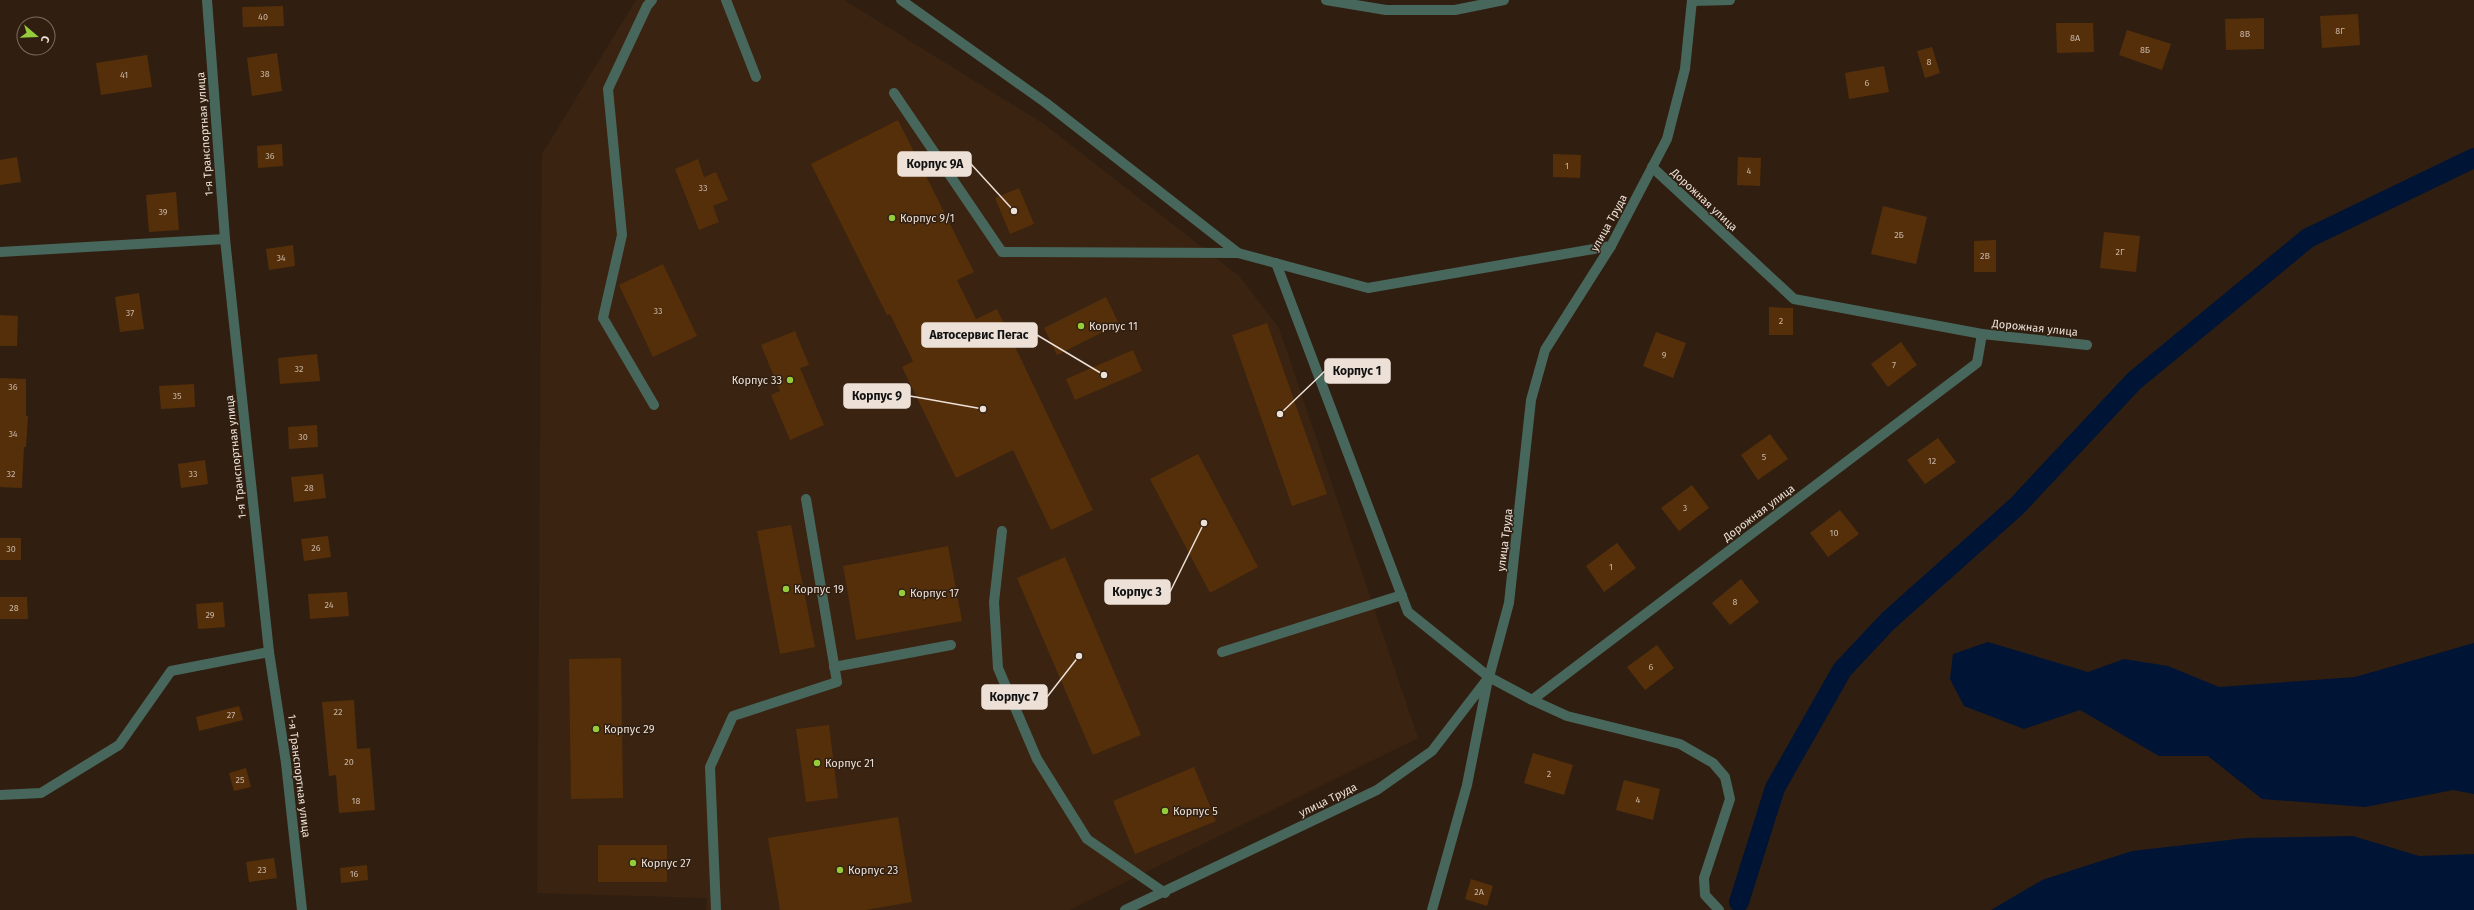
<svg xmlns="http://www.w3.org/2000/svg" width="2474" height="910" font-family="'Fira Sans',sans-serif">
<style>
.built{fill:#3a2310}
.water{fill:#001435}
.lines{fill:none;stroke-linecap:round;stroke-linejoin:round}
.canal{stroke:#001435;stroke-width:20}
.building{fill:#552f0a}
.minor{stroke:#48675c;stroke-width:10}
.poi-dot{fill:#95cc3b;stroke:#301f11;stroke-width:1.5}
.labels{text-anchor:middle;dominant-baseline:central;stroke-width:3;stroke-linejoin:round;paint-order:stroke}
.number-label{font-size:9px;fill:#c6b4a4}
.street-label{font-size:11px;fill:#ece0d7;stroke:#301f11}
.poi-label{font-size:11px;fill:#ece0d7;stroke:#301f11;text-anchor:start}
.leader{fill:none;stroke:#ece0d7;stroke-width:1.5}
.callout-dot{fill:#ece0d7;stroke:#301f11;stroke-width:1.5}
.callout{fill:#ece0d7;stroke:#ece0d7;stroke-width:1.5}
.callout-label{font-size:12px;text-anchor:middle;font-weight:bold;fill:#111}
</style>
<rect width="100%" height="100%" fill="#301f11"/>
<polygon class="built" points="636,0 844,0 1044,124 1239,276 1279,328 1418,738 1069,910 706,910 707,898 537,893 542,154"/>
<g class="water">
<polygon points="1988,642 2088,672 2124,659 2168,666 2219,687 2355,677 2474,643 2474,794 2453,790 2365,807 2262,799 2208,756 2159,756 2080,710 2024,729 1964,706 1950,679 1953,654"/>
<polygon points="2353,836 2419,856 2474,854 2474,910 1991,910 2042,880 2132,851 2246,838"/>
</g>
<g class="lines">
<polyline class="canal" points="1739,902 1775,788 1842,670 1888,621 2017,506 2134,381 2308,238 2474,158"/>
</g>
<g class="building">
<polygon points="283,6 284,26 243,27 242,7"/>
<polygon points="2358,14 2360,45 2322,48 2320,16"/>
<polygon points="2264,18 2264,49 2226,50 2225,19"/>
<polygon points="2056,23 2093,23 2094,52 2057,53"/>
<polygon points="2127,30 2171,44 2162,70 2119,55"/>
<polygon points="1932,47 1940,73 1925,78 1917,51"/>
<polygon points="277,53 282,91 252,96 247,58"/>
<polygon points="147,55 152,87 101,95 96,63"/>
<polygon points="1884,66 1889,92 1849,99 1845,73"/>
<polygon points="898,120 974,272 957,280 976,319 997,309 1093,510 1051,530 1013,450 956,478 902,367 913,361 890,314 887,315 811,164"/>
<polygon points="282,144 283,166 258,168 257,146"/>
<polygon points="1553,154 1581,155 1580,178 1553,177"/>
<polygon points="17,157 21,182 0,185 0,160"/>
<polygon points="1738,157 1761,158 1760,186 1737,185"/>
<polygon points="698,159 704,177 716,172 728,200 713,206 719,222 699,230 675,169"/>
<polygon points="1019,188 1034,224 1010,234 995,198"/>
<polygon points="176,192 179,230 149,232 146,195"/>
<polygon points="1883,206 1927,217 1916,264 1871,254"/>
<polygon points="2104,232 2140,236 2136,272 2100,268"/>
<polygon points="1996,240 1996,272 1974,272 1974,241"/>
<polygon points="293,245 295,266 269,270 266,249"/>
<polygon points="663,264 697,336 653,357 619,285"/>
<polygon points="139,293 144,329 120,332 115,297"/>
<polygon points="1106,297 1119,324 1057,355 1044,328"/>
<polygon points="1769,307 1793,308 1793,335 1769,335"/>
<polygon points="0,315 18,316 17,346 0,346"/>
<polygon points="1267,323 1327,494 1292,506 1232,335"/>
<polygon points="795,331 809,365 800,368 824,425 790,440 771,395 780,391 761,345"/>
<polygon points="1656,332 1686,343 1673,378 1643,366"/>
<polygon points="1901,342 1917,365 1888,387 1871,364"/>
<polygon points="1133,350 1142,371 1075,400 1066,379"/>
<polygon points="317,354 320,381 280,384 278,358"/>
<polygon points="0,378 26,379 26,416 28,416 26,447 24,447 22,488 0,487"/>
<polygon points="194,384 195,407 161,409 159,386"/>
<polygon points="317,425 318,447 289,449 288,427"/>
<polygon points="1770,434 1788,459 1758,480 1741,455"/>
<polygon points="1938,438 1956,462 1925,484 1907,460"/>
<polygon points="1198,454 1258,567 1210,593 1150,479"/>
<polygon points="205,460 208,484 181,488 178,464"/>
<polygon points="323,474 326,498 294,502 291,477"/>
<polygon points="1692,485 1709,508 1679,531 1661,508"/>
<polygon points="1840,510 1859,534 1828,557 1810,533"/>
<polygon points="791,525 815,647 780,654 757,531"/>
<polygon points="328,536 331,557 304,561 301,539"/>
<rect x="0" y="538" width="21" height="22"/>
<polygon points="1617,543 1636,568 1604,592 1586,566"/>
<polygon points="948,546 962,621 856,640 843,566"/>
<polygon points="1065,557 1141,735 1093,755 1017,578"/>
<polygon points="1741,579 1759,602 1730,625 1712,603"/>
<polygon points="347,592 349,616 310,619 308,594"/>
<polygon points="0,597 27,597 28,619 0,619"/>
<polygon points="223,602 225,627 198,629 196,604"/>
<polygon points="1657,645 1674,668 1645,690 1627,667"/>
<polygon points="621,658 623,798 571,799 569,659"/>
<polygon points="354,700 357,749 370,748 375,810 339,813 336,775 329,776 322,702"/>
<polygon points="239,706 243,720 199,731 196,717"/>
<polygon points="829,725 838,798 806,802 796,729"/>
<polygon points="1533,753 1573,765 1564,795 1524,783"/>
<polygon points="1194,767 1216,821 1135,854 1113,801"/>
<polygon points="246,768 251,787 234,791 229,773"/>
<polygon points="1624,780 1660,789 1653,820 1616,810"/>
<polygon points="898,817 912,902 866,910 780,910 768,838"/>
<rect x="598" y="845" width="69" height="37"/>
<polygon points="274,858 277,878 249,882 246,862"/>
<polygon points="367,865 368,880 341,883 340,868"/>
<polygon points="1471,879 1493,886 1487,906 1465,899"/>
</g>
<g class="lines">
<g class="minor">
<polyline points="207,0 225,239 269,652 286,763 302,910"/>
<polyline points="652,0 647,6 608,89 622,235 603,318 654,405"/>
<polyline points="726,0 756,77"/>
<polyline points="901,0 1046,103 1238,253"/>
<polyline points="1326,0 1386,10 1455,10 1504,0"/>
<polyline points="1692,1 1730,0"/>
<polyline points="894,93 1002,252 1238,253 1368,288 1611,246"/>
<polyline points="1652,167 1794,299 1982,334 2087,345"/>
<polyline points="0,252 225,239"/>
<polyline points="1276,263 1408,612 1489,677 1532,700 1567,716 1680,744 1713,763 1725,777 1730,799 1704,878 1705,895 1719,910"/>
<polyline points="1002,531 994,602 998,668 1037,759 1087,839 1165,893"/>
<polyline points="1222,652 1402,595"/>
<polyline points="834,667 951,645"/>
<polyline points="1532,700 1977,363 1982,334"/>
<polyline points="0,795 41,793 119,745 171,671 269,652"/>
<polyline points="716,910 710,767 733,716 837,682 806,499"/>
<polyline points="1125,910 1377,790 1432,751 1489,677 1509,603 1531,400 1545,350 1611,246 1667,139 1685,69 1692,0"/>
<polyline points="1432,910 1467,785 1488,679"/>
</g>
</g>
<g class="poi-dot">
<circle cx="892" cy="218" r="4"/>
<circle cx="1081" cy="326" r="4"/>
<circle cx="790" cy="380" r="4"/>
<circle cx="786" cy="589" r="4"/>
<circle cx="902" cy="593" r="4"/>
<circle cx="596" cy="729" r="4"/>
<circle cx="817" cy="763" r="4"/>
<circle cx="1165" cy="811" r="4"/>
<circle cx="633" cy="863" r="4"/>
<circle cx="840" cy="870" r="4"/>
</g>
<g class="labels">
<g class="number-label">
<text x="263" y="17">40</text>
<text x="2340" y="31">8Г</text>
<text x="2245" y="34">8В</text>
<text x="2075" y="38">8А</text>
<text x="2145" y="50">8Б</text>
<text x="1929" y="62">8</text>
<text x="265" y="74">38</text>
<text x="124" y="75">41</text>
<text x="1867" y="83">6</text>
<text x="270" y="156">36</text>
<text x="1567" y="166">1</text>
<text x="1749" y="171">4</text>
<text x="703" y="188">33</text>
<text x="163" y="212">39</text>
<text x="1899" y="235">2Б</text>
<text x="2120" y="252">2Г</text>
<text x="1985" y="256">2В</text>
<text x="281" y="258">34</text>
<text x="658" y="311">33</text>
<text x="130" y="313">37</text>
<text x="1781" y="321">2</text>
<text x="1664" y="355">9</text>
<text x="1894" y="365">7</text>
<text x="299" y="369">32</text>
<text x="13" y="387">36</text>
<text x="177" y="396">35</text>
<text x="13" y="434">34</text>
<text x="303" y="437">30</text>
<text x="1764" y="457">5</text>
<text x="1932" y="461">12</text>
<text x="11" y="474">32</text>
<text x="193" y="474">33</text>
<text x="309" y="488">28</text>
<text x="1685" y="508">3</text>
<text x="1834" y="533">10</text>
<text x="316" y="548">26</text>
<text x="11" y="549">30</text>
<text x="1611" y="567">1</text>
<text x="1735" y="602">8</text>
<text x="329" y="605">24</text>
<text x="14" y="608">28</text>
<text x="210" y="615">29</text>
<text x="1651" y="667">6</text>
<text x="338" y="712">22</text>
<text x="231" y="715">27</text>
<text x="349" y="762">20</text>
<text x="1549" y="774">2</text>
<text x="240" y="780">25</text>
<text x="1638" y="800">4</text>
<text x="356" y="801">18</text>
<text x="262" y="870">23</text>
<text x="354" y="874">16</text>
<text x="1479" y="892">2А</text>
</g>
<g class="street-label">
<text transform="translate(205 134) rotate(-94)">1-я Транспортная улица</text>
<text transform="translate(1704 200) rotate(43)">Дорожная улица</text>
<text transform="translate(1609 223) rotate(-61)">улица Труда</text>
<text transform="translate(2035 328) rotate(6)">Дорожная улица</text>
<text transform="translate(236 457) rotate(-96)">1-я Транспортная улица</text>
<text transform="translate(1759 513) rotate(-37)">Дорожная улица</text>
<text transform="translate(1505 540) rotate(-83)">улица Труда</text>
<text transform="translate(299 776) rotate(83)">1-я Транспортная улица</text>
<text transform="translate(1328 800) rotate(-26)">улица Труда</text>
</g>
<g class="poi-label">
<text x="900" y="218">Корпус 9/1</text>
<text x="1089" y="326">Корпус 11</text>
<text x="782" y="380" text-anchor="end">Корпус 33</text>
<text x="794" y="589">Корпус 19</text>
<text x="910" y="593">Корпус 17</text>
<text x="604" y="729">Корпус 29</text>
<text x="825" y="763">Корпус 21</text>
<text x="1173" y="811">Корпус 5</text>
<text x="641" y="863">Корпус 27</text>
<text x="848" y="870">Корпус 23</text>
</g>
</g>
<path class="leader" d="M1014 211L971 164M1104 375L1037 335M1280 414L1325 371M983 409L910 396M1204 523L1170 592M1079 656L1047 697"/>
<g class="callout-dot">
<circle cx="1014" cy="211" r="4"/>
<circle cx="1104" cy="375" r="4"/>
<circle cx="1280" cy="414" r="4"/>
<circle cx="983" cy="409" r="4"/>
<circle cx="1204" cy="523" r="4"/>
<circle cx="1079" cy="656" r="4"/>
</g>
<g class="callout">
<rect x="898" y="152" width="73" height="24" rx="4"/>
<rect x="922" y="323" width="115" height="24" rx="4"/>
<rect x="1325" y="359" width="65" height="24" rx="4"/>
<rect x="844" y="384" width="66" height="24" rx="4"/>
<rect x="1105" y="580" width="65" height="24" rx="4"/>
<rect x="982" y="685" width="65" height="24" rx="4"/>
</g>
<g class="callout-label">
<text x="935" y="168">Корпус 9А</text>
<text x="979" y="339">Автосервис Пегас</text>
<text x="1357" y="375">Корпус 1</text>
<text x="877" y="400">Корпус 9</text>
<text x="1137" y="596">Корпус 3</text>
<text x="1014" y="701">Корпус 7</text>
</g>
<g transform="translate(36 36) rotate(109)"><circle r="19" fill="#301f11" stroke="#7b6c60"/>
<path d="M0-3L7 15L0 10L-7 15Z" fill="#95cc3b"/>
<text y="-6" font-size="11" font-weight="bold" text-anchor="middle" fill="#ece0d7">С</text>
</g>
</svg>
